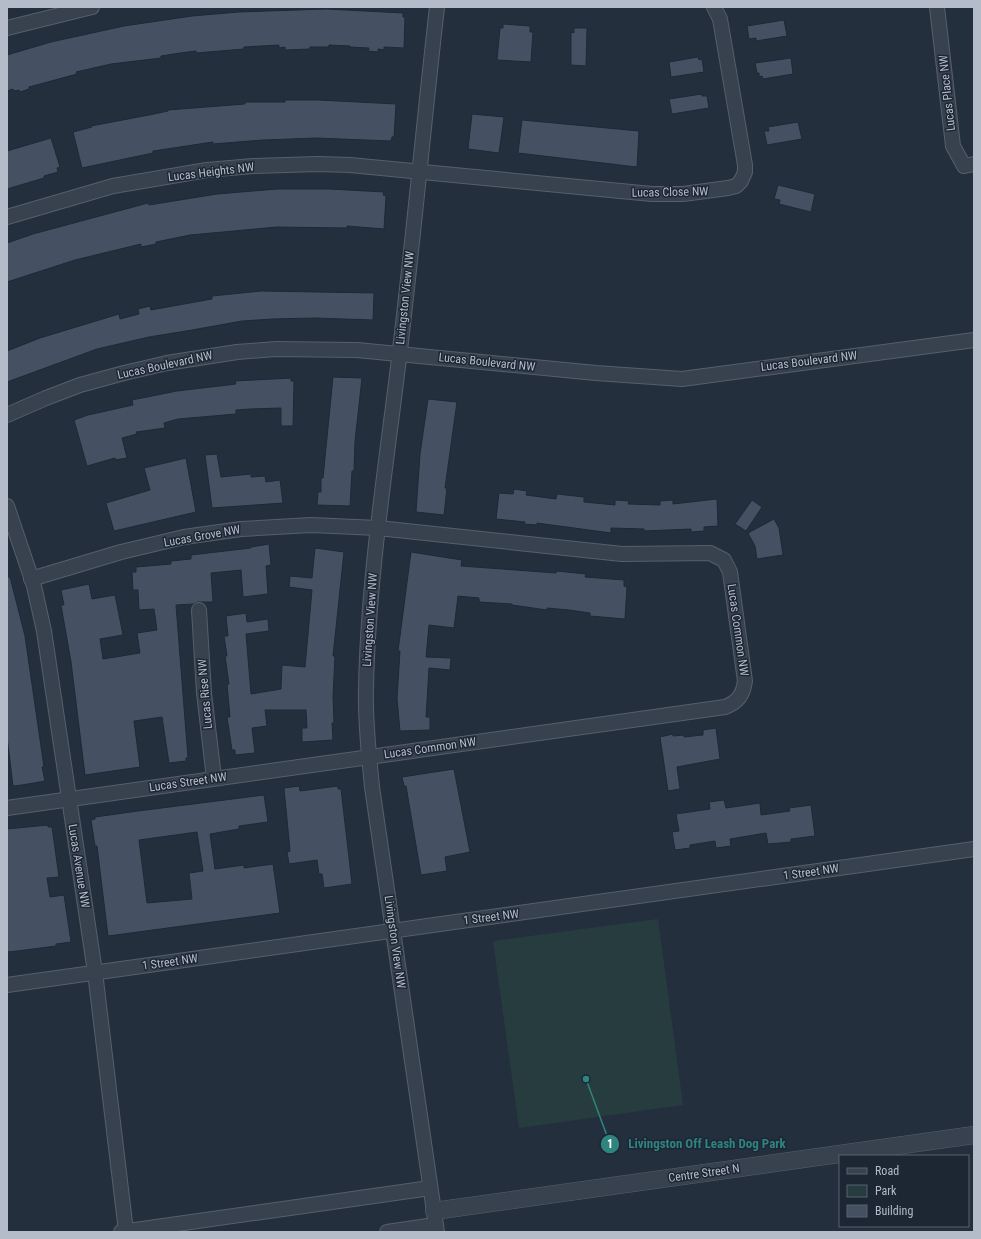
<svg xmlns="http://www.w3.org/2000/svg" width="981" height="1239" font-family="'Roboto Condensed',sans-serif">
<style>
.green{fill:#263c3f}
.building{fill:#455162;stroke:#1f2835;fill-rule:evenodd}
.lines{fill:none;stroke-linecap:round;stroke-linejoin:round}
.minor-casing{stroke:#565f6c;stroke-width:16}
.tertiary-casing{stroke:#565f6c;stroke-width:18}
.minor{stroke:#38414e;stroke-width:14}
.tertiary{stroke:#38414e;stroke-width:17}
.labels{text-anchor:middle;dominant-baseline:central;stroke-width:3;stroke-linejoin:round;paint-order:stroke}
.street-label{font-size:12px;fill:#b4bcc9;stroke:#1d2633}
.leader{fill:none;stroke:#308480;stroke-width:1.5}
.callout-dot{fill:#308480;stroke:#1d2633;stroke-width:1.5}
.mark-label{font-size:12px;text-anchor:middle;font-weight:bold;fill:#fff}
.callout-label{font-size:13px;text-anchor:middle;font-weight:bold;fill:#308480;stroke:#1d2633;stroke-width:3;stroke-linejoin:round;paint-order:stroke}
</style>
<rect width="100%" height="100%" fill="#242f3e"/>
<polygon class="green" points="658,919 683,1105 519,1128 493,941"/>
<g class="building">
<polygon points="326,9 403,13 403,17 405,17 404,48 384,47 384,50 378,49 378,52 368,51 369,48 350,47 350,46 329,45 329,47 310,47 310,49 285,50 285,47 279,48 279,45 244,47 244,49 196,53 196,51 180,53 161,56 161,58 111,64 76,72 77,74 29,87 29,89 20,92 19,90 14,91 13,89 7,91 7,55 51,42 124,26 192,16 239,12"/>
<polygon points="784,20 787,36 756,41 756,38 749,39 747,26"/>
<polygon points="503,24 530,26 530,32 533,32 531,62 497,60 500,28 503,28"/>
<polygon points="574,28 587,28 586,66 571,65 571,32 574,33"/>
<polygon points="698,57 699,60 702,59 704,72 671,77 669,62"/>
<polygon points="791,58 793,74 763,79 762,76 759,77 759,73 757,73 755,63"/>
<polygon points="702,94 702,96 707,96 709,108 672,114 669,99"/>
<polygon points="285,100 318,100 396,104 394,137 392,137 391,141 316,138 263,140 213,144 213,142 153,151 153,153 82,168 73,132 92,127 91,126 149,115 168,111 168,110 245,104 245,102 285,102"/>
<polygon points="472,114 504,117 499,153 468,149"/>
<polygon points="522,120 639,131 637,167 518,153"/>
<polygon points="798,122 802,139 767,145 764,131 769,131 768,127"/>
<polygon points="51,138 60,167 57,168 58,172 44,176 44,178 7,189 7,151"/>
<polygon points="778,185 815,194 811,212 779,204 780,200 774,199"/>
<polygon points="277,189 329,189 384,192 383,195 386,196 384,229 347,226 347,228 277,227 190,235 156,242 156,244 141,247 141,244 75,260 7,282 7,243 33,234 148,203 149,205 217,194"/>
<polygon points="261,291 374,293 373,320 314,318 273,319 242,321 192,330 149,337 97,349 7,382 7,351 40,338 119,314 120,319 139,314 138,309 150,306 151,310 212,299 212,296"/>
<polygon points="333,377 362,378 355,441 354,471 352,471 350,506 317,505 318,492 321,492 321,478 323,478"/>
<polygon points="291,378 291,381 294,381 293,426 281,426 281,408 250,409 236,410 236,414 178,419 164,423 165,428 136,432 137,434 122,438 127,458 115,460 115,458 87,466 74,420 88,415 133,405 132,400 177,391 236,384 235,381"/>
<polygon points="428,399 457,402 445,488 447,488 444,515 416,512 420,454"/>
<polygon points="217,454 221,477 251,474 251,477 265,476 266,482 280,480 283,503 212,508 205,455"/>
<polygon points="186,458 196,512 114,531 106,503 150,490 144,468"/>
<polygon points="514,489 527,491 526,495 556,499 557,494 584,497 584,502 615,505 615,500 629,501 628,504 660,505 660,501 673,500 673,504 717,499 718,526 704,527 704,531 691,532 691,529 644,531 644,529 611,528 611,533 537,523 537,525 524,524 525,522 496,519 499,493 513,494"/>
<polygon points="752,500 762,507 746,531 735,524"/>
<polygon points="774,519 779,528 783,555 757,559 755,546 748,533"/>
<polygon points="269,544 271,565 266,566 268,594 243,597 241,570 211,573 213,602 198,602 193,604 176,605 188,758 186,758 186,761 169,763 162,717 134,721 140,767 85,775 71,662 61,605 64,605 61,590 89,584 92,599 115,595 123,635 100,639 103,659 140,653 137,633 157,630 154,609 139,610 138,590 133,590 132,572 136,572 136,567 171,564 171,561 191,559 191,555 251,548 251,547"/>
<polygon points="315,548 344,552 333,656 335,656 333,696 334,723 332,723 333,740 302,742 302,728 307,728 306,710 265,710 267,726 252,728 255,753 235,755 235,750 232,750 227,717 230,717 227,684 229,684 225,656 227,656 224,636 228,636 226,616 246,613 247,622 268,619 269,631 246,634 251,694 281,689 282,665 305,667 312,590 289,587 290,576 312,578"/>
<polygon points="411,552 462,560 461,566 556,573 557,571 586,574 585,577 624,580 624,586 627,587 625,619 590,616 590,613 569,610 547,608 547,610 512,605 512,604 479,602 479,598 458,596 454,628 429,625 426,657 451,658 450,670 429,668 426,717 430,717 430,730 400,731 397,699 400,651 398,651"/>
<polygon points="7,577 10,577 25,636 44,767 42,767 45,781 22,785 13,786 7,737"/>
<polygon points="716,728 720,759 677,767 680,789 668,791 660,737 673,734 673,736 684,735 684,737 703,735 703,730"/>
<polygon points="454,769 470,852 445,857 447,871 421,875 406,786 404,786 402,777"/>
<polygon points="299,786 300,791 338,786 338,789 341,789 352,884 324,888 322,874 319,874 317,860 289,864 287,852 290,851 284,788"/>
<path d="M264,795L268,822L239,826V829L210,834L215,869L244,865V868L273,864L280,913L108,936L97,846H95L91,820L95,819V817L138,811ZM197,832L203,871L189,873L192,899L147,903L139,840Z"/>
<polygon points="724,800 726,808 760,803 761,815 790,811 789,808 811,805 815,836 791,839 791,842 768,844 766,833 730,839 731,846 716,848 715,841 690,845 690,848 675,850 672,832 679,831 676,814 710,809 709,802"/>
<polygon points="48,825 48,827 52,827 59,877 47,878 50,897 64,895 71,942 56,944 56,946 9,952 7,950 7,829"/>
</g>
<g class="lines">
<g class="minor-casing">
<g id="minor">
<polyline points="937,7 953,146 964,166 974,164"/>
<polyline points="7,28 92,7"/>
<polyline points="7,217 113,186 207,170 253,166 318,164 350,165 652,194 683,194 728,188 736,186 741,181 745,172 745,165 720,19 714,7"/>
<polyline points="7,415 46,398 80,385 124,373 167,363 237,352 276,349 357,350 596,373 682,379 974,340"/>
<polyline points="7,506 34,586 44,631 95,972 126,1231"/>
<polyline points="199,610 204,693 214,778"/>
<path d="M7,808L725,707C738,702 743,695 745,681L730,572L724,560L710,553L622,554L378,528L311,525L241,529L184,537L121,552L31,579"/>
<polyline points="7,985 974,849"/>
<polyline points="121,1232 430,1188"/>
<polyline points="387,1232 435,1225"/>
<path d="M437,1232L372,787C369,754 365,722 366,689C368,584 384,479 397,375C412,253 423,130 437,7"/>
</g>
</g>
<g class="tertiary-casing">
<polyline id="tertiary" points="434,1211 974,1135"/>
</g>
<use href="#minor" class="minor"/>
<use href="#tertiary" class="tertiary"/>
</g>
<g class="labels">
<g class="street-label">
<text transform="translate(947 93) rotate(-96)">Lucas Place NW</text>
<text transform="translate(211 172) rotate(-7)">Lucas Heights NW</text>
<text transform="translate(670 192) rotate(-1)">Lucas Close NW</text>
<text transform="translate(405 298) rotate(-84)">Livingston View NW</text>
<text transform="translate(809 361) rotate(-7)">Lucas Boulevard NW</text>
<text transform="translate(487 362) rotate(6)">Lucas Boulevard NW</text>
<text transform="translate(165 365) rotate(-12)">Lucas Boulevard NW</text>
<text transform="translate(202 536) rotate(-10)">Lucas Grove NW</text>
<text transform="translate(370 620) rotate(-86)">Livingston View NW</text>
<text transform="translate(738 630) rotate(82)">Lucas Common NW</text>
<text transform="translate(205 694) rotate(-95)">Lucas Rise NW</text>
<text transform="translate(430 748) rotate(-8)">Lucas Common NW</text>
<text transform="translate(188 782) rotate(-8)">Lucas Street NW</text>
<text transform="translate(79 866) rotate(81)">Lucas Avenue NW</text>
<text transform="translate(811 872) rotate(-8)">1 Street NW</text>
<text transform="translate(491 917) rotate(-7)">1 Street NW</text>
<text transform="translate(395 942) rotate(82)">Livingston View NW</text>
<text transform="translate(170 962) rotate(-8)">1 Street NW</text>
<text transform="translate(704 1173) rotate(-8)">Centre Street N</text>
</g>
</g>
<path class="leader" d="M586 1079L610 1144"/>
<g class="callout-dot">
<circle cx="586" cy="1079" r="4"/>
<circle cx="610" cy="1144" r="10"/>
</g>
<g class="mark-label">
<text x="610" y="1148">1</text>
</g>
<g class="callout-label">
<text x="707" y="1148">Livingston Off Leash Dog Park</text>
</g>
<rect width="981" height="1239" fill="none" stroke="#b4bcc9" stroke-width="16"/>
<rect x="839" y="1155" width="130" height="72" fill="#1d2633" stroke="#59626f"/>
<rect x="847" y="1168" width="20" height="6" fill="#38414e" stroke="#59626f"/>
<text x="875" y="1175" font-size="12" fill="#b4bcc9">Road</text>
<rect x="847" y="1185" width="20" height="12" fill="#263c3f" stroke="#59626f"/>
<text x="875" y="1195" font-size="12" fill="#b4bcc9">Park</text>
<rect x="847" y="1205" width="20" height="12" fill="#455162" stroke="#59626f"/>
<text x="875" y="1215" font-size="12" fill="#b4bcc9">Building</text>
</svg>
